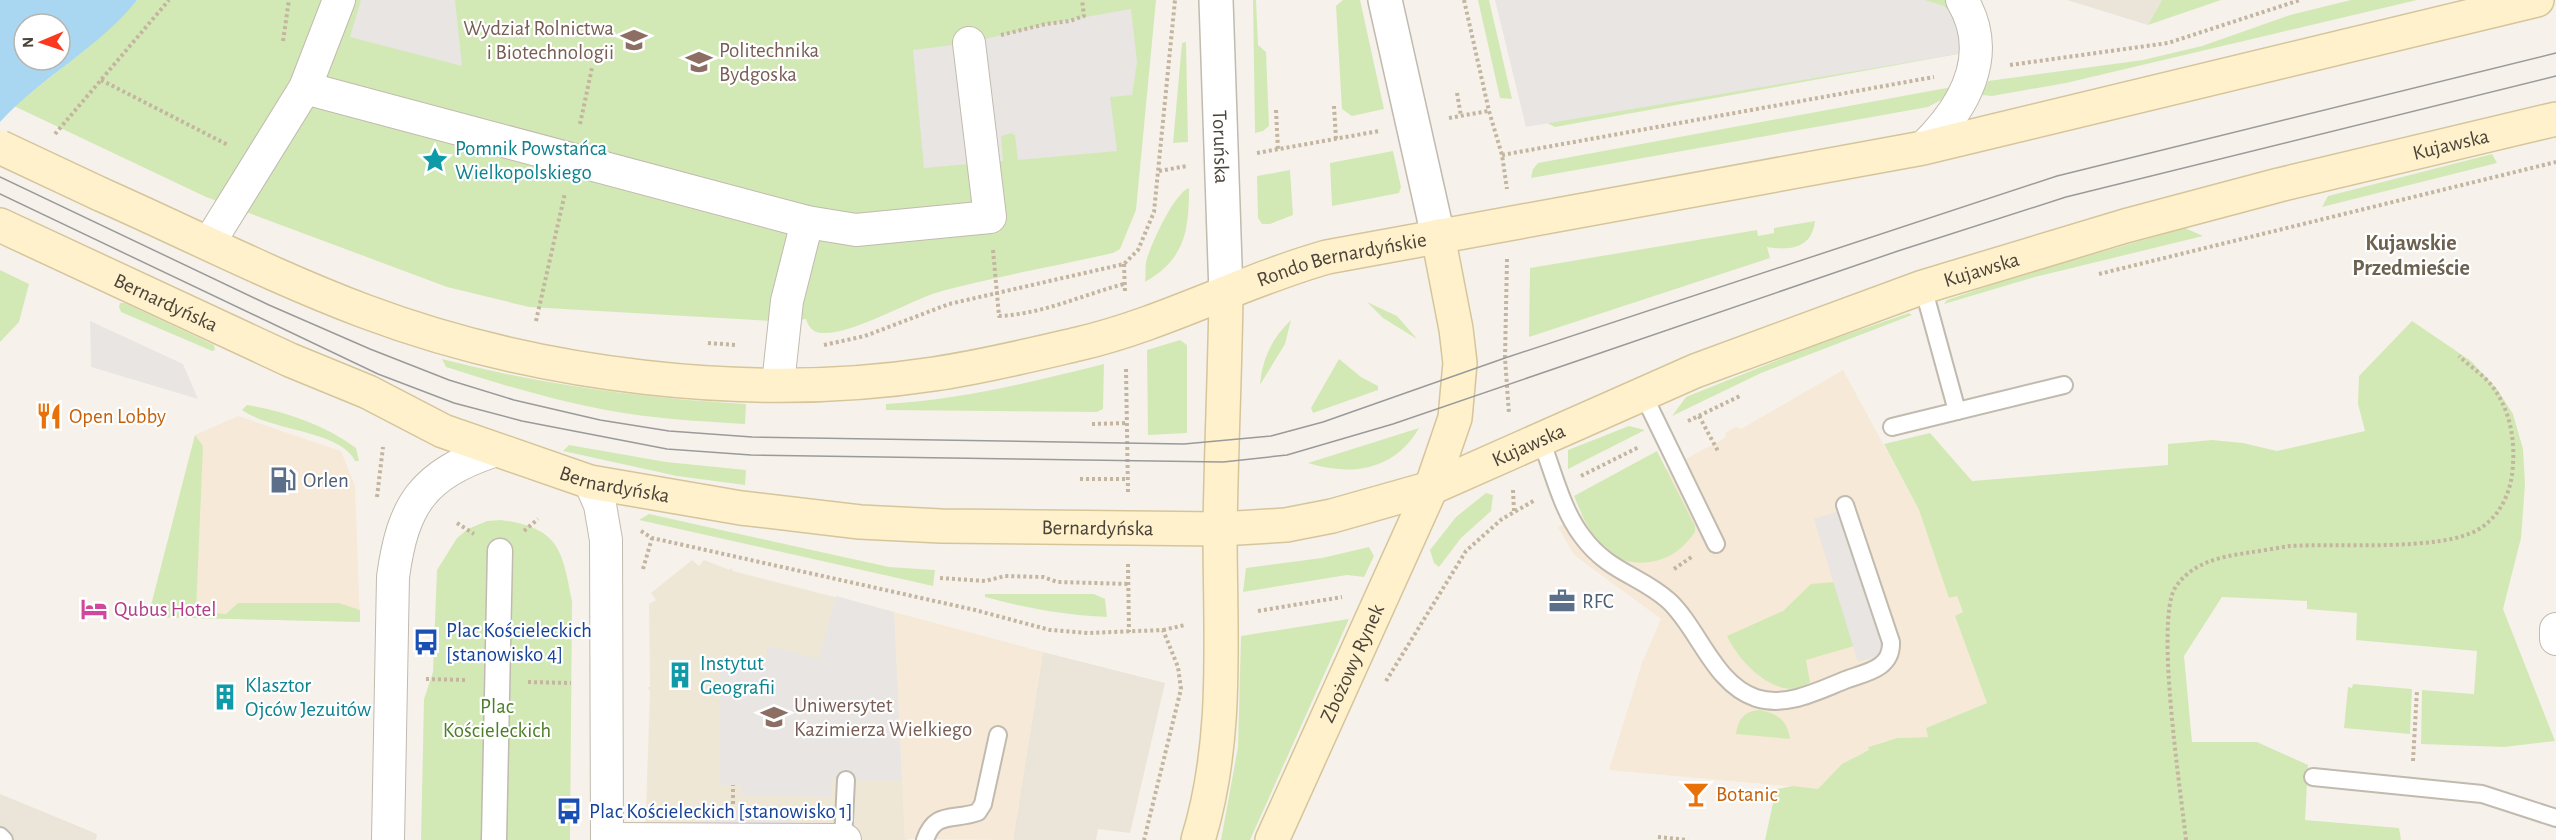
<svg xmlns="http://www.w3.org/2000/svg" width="2556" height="840" font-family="'Alegreya Sans',sans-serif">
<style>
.residential{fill:#eae4d9}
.commercial{fill:#f7e9d7}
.education{fill:#efe7d6}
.green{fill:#d3e9b5}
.parking{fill:#e8e5e3}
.water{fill:#a9d6f1;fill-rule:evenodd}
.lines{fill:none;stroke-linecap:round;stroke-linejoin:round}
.service-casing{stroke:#c1baae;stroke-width:20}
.pedestrian-casing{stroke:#c1baae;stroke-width:27}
.minor-casing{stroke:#c1baae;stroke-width:34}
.tertiary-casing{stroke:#c1baae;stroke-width:36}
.secondary-casing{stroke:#d5c59b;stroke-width:36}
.path{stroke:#c3b59f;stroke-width:4;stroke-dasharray:3 3;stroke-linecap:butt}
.service{stroke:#fff;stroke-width:16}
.pedestrian{stroke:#fff;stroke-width:24}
.minor{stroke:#fff;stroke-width:32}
.tertiary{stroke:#fff;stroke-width:33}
.secondary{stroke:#fff1cc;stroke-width:33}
.tram{stroke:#9a9a9a;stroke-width:1.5}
.secondary-bridge-casing{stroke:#d5c59b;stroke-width:36;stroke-linecap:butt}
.secondary-bridge{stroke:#fff1cc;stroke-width:33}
.labels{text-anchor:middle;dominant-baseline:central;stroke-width:4.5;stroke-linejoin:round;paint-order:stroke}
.education-label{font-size:21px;fill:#785e54;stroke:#fff;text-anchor:start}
.street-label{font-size:21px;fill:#4a4339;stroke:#fff}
.culture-label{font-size:21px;fill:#0d838f;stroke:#fff;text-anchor:start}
.food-label{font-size:21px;fill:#c56008;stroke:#fff;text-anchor:start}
.service-label{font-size:21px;fill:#4e5e75;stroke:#fff;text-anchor:start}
.hotel-label{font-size:21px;fill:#b23c85;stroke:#fff;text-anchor:start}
.transit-label{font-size:21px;fill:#164399;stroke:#fff;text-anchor:start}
.park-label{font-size:21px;fill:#4c7e2a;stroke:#fff}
.neighbourhood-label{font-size:22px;font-weight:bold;fill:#6d6150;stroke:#fff}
</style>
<rect width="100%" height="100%" fill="#f6f2eb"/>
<g class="residential">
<polygon points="2067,0 2162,0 2148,25"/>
<polygon points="1043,652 1165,683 1130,833 1098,829 1096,840 1013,840"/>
<polygon points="0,794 97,834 96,840 0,840"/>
</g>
<g class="commercial">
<polygon points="1843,370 1919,510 1950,598 1957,595 1963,613 1956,616 1987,703 1926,728 1928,737 1897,738 1869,746 1870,750 1853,758 1818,789 1609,770 1642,663 1661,619 1574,555 1558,527 1725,438 1726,432 1736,427 1741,429"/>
<polygon points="238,416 341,451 355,486 360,622 148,617 195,435"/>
<polygon points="894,612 1043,652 1013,840 905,839"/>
</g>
<polygon class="education" points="692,560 699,566 704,560 730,570 731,567 733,571 894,612 905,839 910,840 645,840 650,691 647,687 650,687 649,604 656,600 651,593"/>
<g class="green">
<path d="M137,0H1156L1136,210L1120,249L1113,253C1056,266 998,276 942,291C909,300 854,335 821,333C812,332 808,326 806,319L788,322L529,307L447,287L206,197L14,106L86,49Z"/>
<polygon points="1253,0 1256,0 1258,45 1266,52 1269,126 1263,131 1255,133"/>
<polygon points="1343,0 1360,0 1384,109 1352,116 1342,109 1336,6"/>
<polygon points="1478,0 1489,0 1512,99 1500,98"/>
<polygon points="1903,0 1945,0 1950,6 1963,53 1555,127 1543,121"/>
<polygon points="2162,0 2221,0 2148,25"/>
<polygon points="2351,0 2417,0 2066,83 1992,96 1982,95 1988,81 2143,60 2202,46 2290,15"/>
<polygon points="1186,42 1188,142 1173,143 1182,43"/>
<polygon points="1952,87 1941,100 1928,107 1531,178 1533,169 1538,163"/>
<polygon points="1393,151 1401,187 1399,193 1332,206 1330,163"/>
<polygon points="2492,154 2497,163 2322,207 2328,196"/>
<polygon points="1290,170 1293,215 1270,224 1262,224 1258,218 1257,176"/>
<path d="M1189,188C1189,231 1185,259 1145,282C1146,275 1145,269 1146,262C1150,246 1174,193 1189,188Z"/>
<path d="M1815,221C1812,248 1791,251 1767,247L1770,258L1529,337L1530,268L1757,230L1758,236L1774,233V228Z"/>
<polygon points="2185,228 2203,236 2035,277 1944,304 1947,300 2018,276"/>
<polygon points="0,270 29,284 19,322 0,342"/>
<polygon points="1367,302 1397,316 1417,339 1383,318"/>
<polygon points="120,303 125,303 214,345 215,350 212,351 121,312 119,307"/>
<polygon points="1909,313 1912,315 1761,373 1672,416 1686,397 1813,346"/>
<path d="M1291,320L1285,344L1260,385C1262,359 1272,338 1291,320Z"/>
<polygon points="2412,321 2471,361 2497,389 2513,414 2523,449 2525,484 2521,538 2503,609 2555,741 2504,747 2421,744 2422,690 2474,694 2477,651 2356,640 2357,613 2307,609 2307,601 2222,597 2184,656 2192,742 2257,742 2308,765 2305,820 2399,828 2401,840 1765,840 1776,789 1793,786 1818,789 1842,764 1869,750 1868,747 1897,738 1928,737 1926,728 1987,703 1955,616 1963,612 1957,596 1949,598 1919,510 1884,444 1930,433 1972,481 2168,465 2168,444 2212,440 2243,443 2277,451 2365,431 2358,404 2359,376"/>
<polygon points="1180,340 1187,345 1187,433 1148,435 1147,350"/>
<path d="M442,359C543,385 643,398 746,404L745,424C699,421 652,419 606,410C552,400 499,384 446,367Z"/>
<polygon points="1339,359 1361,377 1378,386 1378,390 1313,413 1311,408"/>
<path d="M1104,364L1103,409L1097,412L886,410V404C960,400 1032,382 1104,364Z"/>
<path d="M247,405C285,411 325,425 356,448L359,461H355C342,431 271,431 242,410Z"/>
<polygon points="1629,426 1645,430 1568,469 1568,450"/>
<path d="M1419,428C1395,470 1352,477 1308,463Z"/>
<polygon points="195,435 203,446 196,612 226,614 238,603 339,603 360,610 360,622 148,617"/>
<polygon points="569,445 666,462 746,470 745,485 677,476 563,451"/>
<path d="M1657,451L1695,526V532C1684,548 1670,559 1650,562C1604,568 1589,532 1574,496Z"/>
<polygon points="1486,493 1493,495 1491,511 1461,538 1439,567 1434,563 1430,550 1456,517"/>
<polygon points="649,514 889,567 935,570 933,586 639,520"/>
<path d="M501,520C559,528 562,549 572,601L570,840H421L424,699L433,672L437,570L457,538L468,529L487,521Z"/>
<polygon points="1369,547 1374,556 1364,577 1347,575 1243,592 1246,568 1322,558"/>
<path d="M1834,582L1854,646L1806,660L1810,682C1780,706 1738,661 1727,636L1783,611L1811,584Z"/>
<path d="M985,594H1094L1105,599L1107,617C1065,615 1025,608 985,597Z"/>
<polygon points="1349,619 1250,840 1221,840 1238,747 1241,636"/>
<polygon points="2353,684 2412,689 2410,734 2344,728 2348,687 2352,688"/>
<path d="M1760,710C1778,714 1787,720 1790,739L1736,734C1738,718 1745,711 1760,710Z"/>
</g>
<g class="parking">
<polygon points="361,0 455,0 462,66 350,37"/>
<polygon points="1495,0 1925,0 1944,6 1957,20 1963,53 1526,127"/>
<polygon points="1131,9 1137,62 1132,95 1110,97 1117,151 1018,160 1015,135 1011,133 1001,136 1003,161 924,168 913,50 969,43 1046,24"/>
<polygon points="90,321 183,364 198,399 91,367"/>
<polygon points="1842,510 1887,653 1858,662 1814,519"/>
<polygon points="836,596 894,612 902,781 832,780 832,797 742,795 742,785 720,785 720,667 763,666 768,646 819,659"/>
<polygon points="722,809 788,810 797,824 698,823"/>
</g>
<path class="water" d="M0,0H137C99,48 41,77 0,122ZM24,24H60V60H24Z"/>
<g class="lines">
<g class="service-casing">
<g id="service">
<polyline points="1923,287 1957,411"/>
<polyline points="1643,394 1716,544"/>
<polyline points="1892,427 2064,385"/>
<path d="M1541,440C1553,471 1562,510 1582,536C1608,572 1640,575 1669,601C1699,629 1714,684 1756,698C1787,708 1819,690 1848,679C1868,672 1892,668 1891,642L1845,505"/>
<polyline points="2313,777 2482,794 2556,818"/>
<polyline points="0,836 4,840"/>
<polyline points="843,840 846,780"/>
<path d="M925,840C935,810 954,821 978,812L983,804L998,735"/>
</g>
</g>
<g class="pedestrian-casing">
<polyline id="pedestrian" points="494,840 500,551"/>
</g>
<g class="minor-casing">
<g id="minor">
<polyline points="305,88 807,222 856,230 990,217 969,43"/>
<path d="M1923,148C1964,108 1995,55 1962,0"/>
<polyline points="209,243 305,88 339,0"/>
<polyline points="778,384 787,301 807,222"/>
<polyline points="590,482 600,505 606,540 607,840"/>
<polyline points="2556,629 2556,639"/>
<polyline points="607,839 845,840"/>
<path d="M388,840L393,577C403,504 423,475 493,451"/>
</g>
</g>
<g class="tertiary-casing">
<g id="tertiary">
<path id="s1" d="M1216,0L1226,294"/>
<polyline points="1385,0 1438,236"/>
</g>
</g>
<g class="secondary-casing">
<g id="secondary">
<path id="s2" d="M100,194C188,233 274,277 364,311C537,376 751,402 934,374C982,367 1031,355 1078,344C1164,324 1242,281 1327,257L1923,148L2537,0"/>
<path id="s3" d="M0,225L290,360L368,392L443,431L590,482L741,508L860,522L941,526L1220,529L1286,525L1332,516L1431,488L1695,371L1923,287L2125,226L2279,185L2556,119"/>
<path d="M1198,840C1229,740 1220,635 1220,532C1221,452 1225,373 1226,294"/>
<path id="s4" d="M1272,840L1431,488L1455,418L1460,363L1456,329L1438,236"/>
</g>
</g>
<g class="path">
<polyline points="1464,0 1489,111 1502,155 1507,189"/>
<polyline points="1001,35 1046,24 1070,21 1084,16 1082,0"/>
<polyline points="283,41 289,0"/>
<polyline points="2010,65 2168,43 2300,0"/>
<polyline points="101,80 228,145"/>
<polyline points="1457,93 1461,116"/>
<polyline points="1334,106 1336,139"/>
<polyline points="1276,110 1278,150"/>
<polyline points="1449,118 1488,111"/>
<polyline points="580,124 592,68"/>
<polyline points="55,134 169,0"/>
<polyline points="1257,153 1379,131"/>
<polyline points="1502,155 1934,77"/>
<polyline points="1159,171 1187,166"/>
<path d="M993,250L999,316C1043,314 1082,295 1124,284"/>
<polyline points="1507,259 1505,358 1509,414"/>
<polyline points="1124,264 1125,292"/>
<polyline points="2099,274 2556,162"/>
<polyline points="536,321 565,193"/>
<polyline points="708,343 736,345"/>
<polyline points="824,345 865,336 949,304 1124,264 1138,250 1154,212 1175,0"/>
<polyline points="1126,369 1128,493"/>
<polyline points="1699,416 1719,453"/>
<polyline points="1688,421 1740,396"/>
<polyline points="1092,424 1127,423"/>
<polyline points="1581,476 1639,447"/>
<polyline points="1080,479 1127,479"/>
<polyline points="1513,490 1514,511"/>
<polyline points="377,497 383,447"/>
<polyline points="457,523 474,534"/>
<polyline points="524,531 538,519"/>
<polyline points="641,531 652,538 975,610 1050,630 1088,633 1163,630 1178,667 1181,689 1144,840"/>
<polyline points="1128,564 1129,632"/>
<polyline points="643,569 652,538"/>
<polyline points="1674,569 1693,556"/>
<polyline points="940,578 985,581 1005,576 1043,577 1057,582 1129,584"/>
<polyline points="1258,611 1342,597"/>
<polyline points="1163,630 1185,625"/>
<polyline points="426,679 466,680"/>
<polyline points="1386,681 1466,551 1502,519 1535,500"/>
<polyline points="528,682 571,683"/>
<polyline points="2413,761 2417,690"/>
<polyline points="733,804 733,785"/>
<polyline points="1658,837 1688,840"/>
<path d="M2186,840C2181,793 2155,622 2175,588C2191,563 2219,557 2246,553C2260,551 2276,548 2290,546C2336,543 2442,552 2479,529C2502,515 2512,489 2513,464C2515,437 2509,408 2492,386C2484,375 2469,366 2459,356"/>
</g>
<use href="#service" class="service"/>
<use href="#pedestrian" class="pedestrian"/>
<use href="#minor" class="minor"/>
<use href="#tertiary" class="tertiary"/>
<use href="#secondary" class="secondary"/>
<g class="tram">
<polyline points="0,177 269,305 370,349 449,380 514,400 600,420 669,431 752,437 1184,444 1271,436 1323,422 1505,358 2057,176 2556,53"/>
<polyline points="0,194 378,374 454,403 522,421 667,449 751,455 1223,462 1287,455 1393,424 1898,251 2066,197 2556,76"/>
</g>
<g class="secondary-bridge-casing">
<polyline id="secondary-bridge" points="0,147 100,194"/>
</g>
<use href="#secondary-bridge" class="secondary-bridge"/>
</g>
<defs>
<g id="university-bare" transform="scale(2.07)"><path d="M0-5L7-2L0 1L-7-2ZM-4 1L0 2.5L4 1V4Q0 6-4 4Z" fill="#8d6e63" stroke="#fff" stroke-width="2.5" paint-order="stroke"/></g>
<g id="sight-bare" transform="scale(2.07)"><path d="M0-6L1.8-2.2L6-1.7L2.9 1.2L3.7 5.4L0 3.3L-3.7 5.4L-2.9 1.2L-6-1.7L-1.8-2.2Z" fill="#0f9aa8" stroke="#fff" stroke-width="2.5" paint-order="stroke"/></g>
<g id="restaurant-bare" transform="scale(2.07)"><path d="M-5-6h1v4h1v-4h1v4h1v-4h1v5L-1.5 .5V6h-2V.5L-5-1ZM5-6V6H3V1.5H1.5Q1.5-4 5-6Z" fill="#e8710a" stroke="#fff" stroke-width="2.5" paint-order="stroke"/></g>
<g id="fuel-bare" transform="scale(2.07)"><path d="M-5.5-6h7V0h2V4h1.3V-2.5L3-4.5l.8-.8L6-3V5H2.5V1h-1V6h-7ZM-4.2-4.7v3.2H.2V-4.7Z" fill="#5c6f8a" stroke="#fff" stroke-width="2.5" paint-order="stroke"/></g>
<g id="office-bare" transform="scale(2.07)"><path d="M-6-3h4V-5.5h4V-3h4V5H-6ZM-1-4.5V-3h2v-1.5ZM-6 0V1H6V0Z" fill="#5c6f8a" stroke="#fff" stroke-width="2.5" paint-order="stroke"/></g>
<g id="hotel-bare" transform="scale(2.07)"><path d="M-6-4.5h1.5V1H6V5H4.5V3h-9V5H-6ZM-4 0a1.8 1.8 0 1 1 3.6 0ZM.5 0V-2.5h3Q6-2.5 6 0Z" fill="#d1479c" stroke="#fff" stroke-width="2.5" paint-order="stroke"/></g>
<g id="bus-bare" transform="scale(2.07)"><path d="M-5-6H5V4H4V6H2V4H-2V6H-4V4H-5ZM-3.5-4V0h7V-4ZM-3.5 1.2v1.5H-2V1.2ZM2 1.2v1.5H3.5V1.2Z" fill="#1a4fb4" stroke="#fff" stroke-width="2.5" paint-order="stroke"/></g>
<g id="building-bare" transform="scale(2.07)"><path d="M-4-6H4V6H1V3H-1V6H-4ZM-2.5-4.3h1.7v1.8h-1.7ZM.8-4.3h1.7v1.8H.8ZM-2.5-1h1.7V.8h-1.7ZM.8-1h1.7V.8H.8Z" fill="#0f9aa8" stroke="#fff" stroke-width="2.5" paint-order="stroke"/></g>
<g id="bar-bare" transform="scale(2.07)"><path d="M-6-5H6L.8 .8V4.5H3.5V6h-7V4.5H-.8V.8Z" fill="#e8710a" stroke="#fff" stroke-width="2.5" paint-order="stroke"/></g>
</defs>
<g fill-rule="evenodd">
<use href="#university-bare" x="634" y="40"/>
<use href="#university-bare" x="699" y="62"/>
<use href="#sight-bare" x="435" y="160"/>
<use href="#restaurant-bare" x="49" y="416"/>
<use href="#fuel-bare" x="283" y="480"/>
<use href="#office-bare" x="1562" y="601"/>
<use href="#hotel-bare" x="94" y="609"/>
<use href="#bus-bare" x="426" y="642"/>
<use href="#building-bare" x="680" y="675"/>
<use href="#building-bare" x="225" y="697"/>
<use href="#university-bare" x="774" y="717"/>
<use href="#bar-bare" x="1696" y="794"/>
<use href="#bus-bare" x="569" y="811"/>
</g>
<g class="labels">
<g class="education-label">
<text x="614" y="28" text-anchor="end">Wydział Rolnictwa<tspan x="614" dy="24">i Biotechnologii</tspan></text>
<text x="719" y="50">Politechnika<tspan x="719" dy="24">Bydgoska</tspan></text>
<text x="794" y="705">Uniwersytet<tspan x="794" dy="24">Kazimierza Wielkiego</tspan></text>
</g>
<g class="street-label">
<text stroke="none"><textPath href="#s3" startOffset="2572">Kujawska</textPath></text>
<text stroke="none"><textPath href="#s1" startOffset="147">Toruńska</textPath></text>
<text stroke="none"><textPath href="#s2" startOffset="1293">Rondo Bernardyńskie</textPath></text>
<text stroke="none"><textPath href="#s3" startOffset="2086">Kujawska</textPath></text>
<text stroke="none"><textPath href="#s3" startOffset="183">Bernardyńska</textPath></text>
<text stroke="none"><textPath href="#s3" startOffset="1600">Kujawska</textPath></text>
<text stroke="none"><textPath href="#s3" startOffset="669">Bernardyńska</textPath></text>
<text stroke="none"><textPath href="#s3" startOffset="1155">Bernardyńska</textPath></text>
<text stroke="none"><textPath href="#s4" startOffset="194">Zbożowy Rynek</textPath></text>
</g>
<g class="culture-label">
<text x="455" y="148">Pomnik Powstańca<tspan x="455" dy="24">Wielkopolskiego</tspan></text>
<text x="700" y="663">Instytut<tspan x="700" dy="24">Geografii</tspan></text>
<text x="245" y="685">Klasztor<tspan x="245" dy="24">Ojców Jezuitów</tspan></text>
</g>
<g class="food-label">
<text x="69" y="416">Open Lobby</text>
<text x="1716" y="794">Botanic</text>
</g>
<g class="service-label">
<text x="303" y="480">Orlen</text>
<text x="1582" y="601">RFC</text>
</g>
<g class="hotel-label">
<text x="114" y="609">Qubus Hotel</text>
</g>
<g class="transit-label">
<text x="446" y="630">Plac Kościeleckich<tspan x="446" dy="24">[stanowisko 4]</tspan></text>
<text x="589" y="811">Plac Kościeleckich [stanowisko 1]</text>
</g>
<g class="park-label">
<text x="497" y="706">Plac<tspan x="497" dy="24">Kościeleckich</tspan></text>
</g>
<g class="neighbourhood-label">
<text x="2411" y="243">Kujawskie<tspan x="2411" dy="25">Przedmieście</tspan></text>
</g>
</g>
<g transform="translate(42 42) rotate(268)"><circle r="28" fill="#ffffff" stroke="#b7b4b0" stroke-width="1.5"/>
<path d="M0-4.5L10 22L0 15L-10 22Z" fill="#fa391e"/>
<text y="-9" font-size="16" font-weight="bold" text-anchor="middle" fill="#4a4339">N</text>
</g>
</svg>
